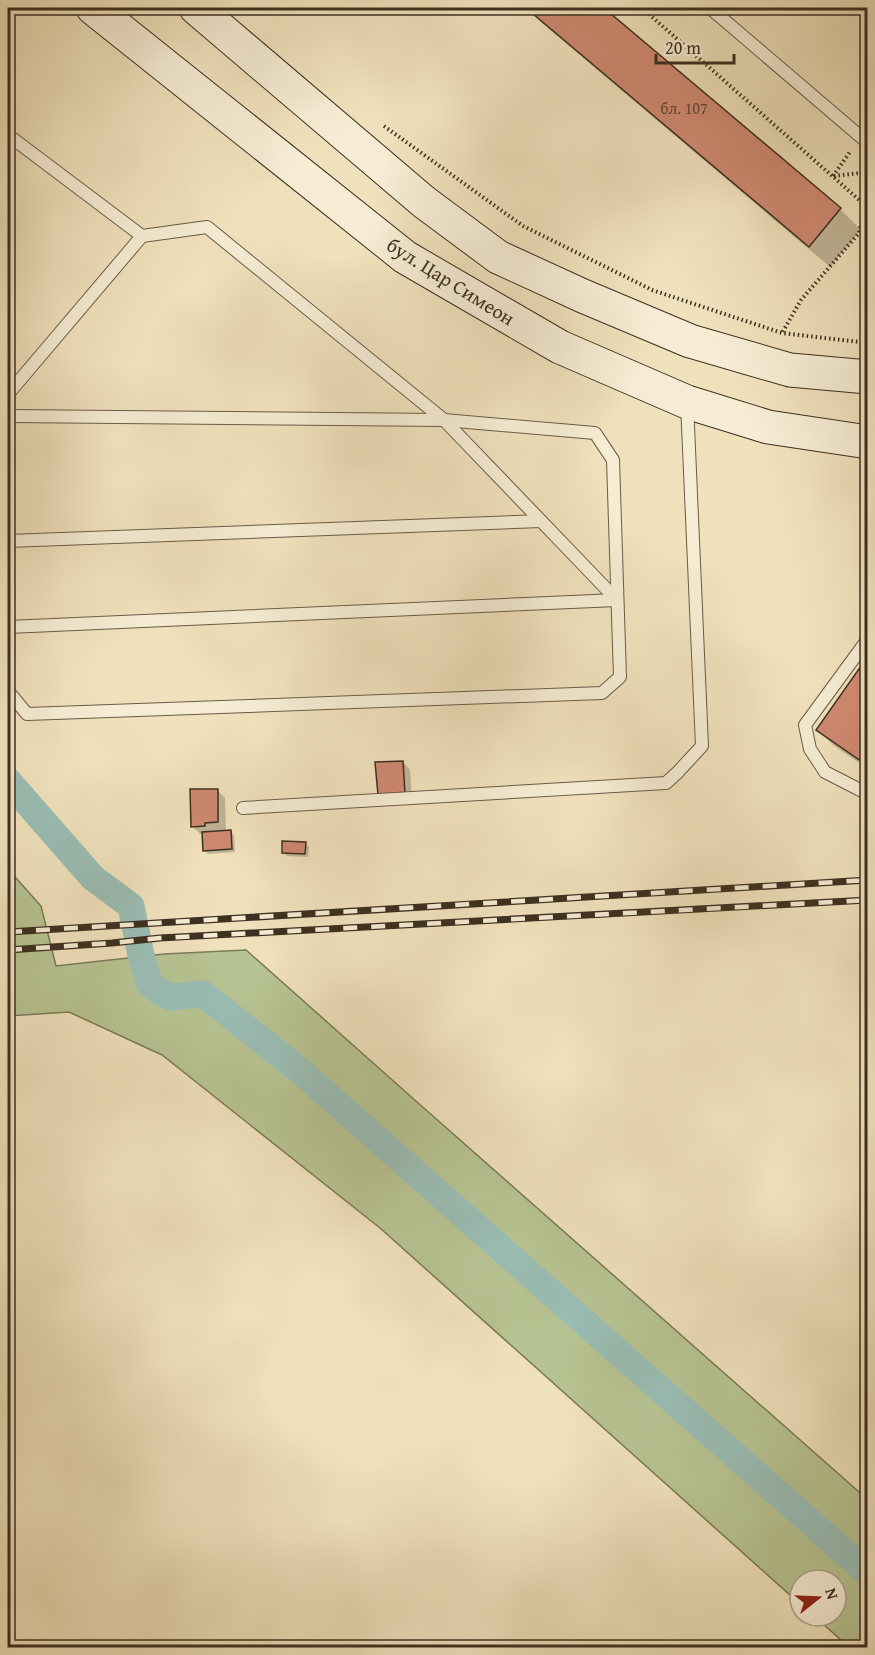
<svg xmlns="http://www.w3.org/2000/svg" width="875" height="1655" font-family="'Gentium Book Plus',serif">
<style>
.green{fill:#b7c392;stroke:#7a7a59;stroke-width:1.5}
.shadow{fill:#0003}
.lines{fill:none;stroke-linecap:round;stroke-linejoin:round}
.canal{stroke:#9abdb4;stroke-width:27}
.building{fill:#cf8972;stroke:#3d3020;stroke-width:1.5}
.service-casing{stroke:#6a5c47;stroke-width:14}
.secondary-casing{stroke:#3d3020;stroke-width:35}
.path{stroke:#3d3020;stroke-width:4;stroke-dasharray:1.5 3;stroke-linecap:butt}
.service{stroke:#f5ecd3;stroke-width:12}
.secondary{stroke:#f5ecd3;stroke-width:33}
.rail-casing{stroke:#3d3020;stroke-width:7}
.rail{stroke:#f5ecd3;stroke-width:4.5;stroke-dasharray:14;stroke-linecap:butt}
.labels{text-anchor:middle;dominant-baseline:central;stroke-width:4.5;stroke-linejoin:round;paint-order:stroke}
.number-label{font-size:16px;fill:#624634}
.street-label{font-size:20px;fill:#3d3020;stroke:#f5ecd3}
</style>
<rect width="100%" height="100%" fill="#efe1bc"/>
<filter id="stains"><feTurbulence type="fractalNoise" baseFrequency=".00333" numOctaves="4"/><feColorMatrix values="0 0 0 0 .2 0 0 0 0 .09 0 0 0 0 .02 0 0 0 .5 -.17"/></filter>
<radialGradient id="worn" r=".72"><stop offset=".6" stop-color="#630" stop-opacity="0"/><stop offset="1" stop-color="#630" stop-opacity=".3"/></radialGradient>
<polygon class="green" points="8,869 41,906 56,966 164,954 246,950 417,1102 867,1499 867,1647 849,1647 814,1616 836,1616 836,1580 800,1580 800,1604 380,1228 162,1055 69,1012 8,1016"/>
<g class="shadow">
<polygon points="527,8 619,8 612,16 840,209 861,230 830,267 542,23"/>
<polygon points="8,331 13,336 8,343"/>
<polygon points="868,659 868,769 833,745 818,730"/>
<polygon points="403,762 410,770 412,801 387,803"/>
<polygon points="217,790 225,798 226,832 231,832 234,835 235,852 208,854 204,850 203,834 200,834 192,826"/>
<polygon points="305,844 309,847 308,857 287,856 283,852"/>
</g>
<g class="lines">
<polyline class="canal" points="8,781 93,878 131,906 142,960 150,985 169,997 203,994 298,1069 868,1573"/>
</g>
<g class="building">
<polygon points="526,8 604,8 841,208 809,247"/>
<polygon points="868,656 868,766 816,730"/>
<polygon points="403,761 405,794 378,795 375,762"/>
<polygon points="190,789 218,789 218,822 205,823 205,826 191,827"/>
<polygon points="231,830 232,849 203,851 202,832"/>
<polygon points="282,841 306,842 305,854 282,853"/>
</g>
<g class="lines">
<g class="service-casing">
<g id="service">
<polyline points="710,8 868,143"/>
<polyline points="8,135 142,236 207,227 444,420 595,433 613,460 620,677 602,693 27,714 8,691"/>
<polyline points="8,394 142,236"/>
<polyline points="8,416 444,420 617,600"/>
<polyline points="8,541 541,521"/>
<polyline points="8,627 617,600"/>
<polyline points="868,639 805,725 810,749 825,772 868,794"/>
<polyline points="243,808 666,783 677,773 702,746 687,403"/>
</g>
</g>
<g class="secondary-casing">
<g id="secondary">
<polyline points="93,8 405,257 560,347 687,402 768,427 868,442"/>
<polyline points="196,8 424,202 498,257 583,296 690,341 790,370 868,377"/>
</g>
</g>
<g class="path">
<polyline points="642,8 865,205 859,233 801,300 782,333"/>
<polyline points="384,126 523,226 652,290 782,333 868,343"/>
<polyline points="833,176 850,152"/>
<polyline points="834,176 868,172"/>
</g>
<use href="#service" class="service"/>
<use href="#secondary" class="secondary"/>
<g class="rail-casing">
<g id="rail">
<polyline points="8,932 868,880"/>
<polyline points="8,950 112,943 160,938 868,900"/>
</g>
</g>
<use href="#rail" class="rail"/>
</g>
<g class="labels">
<g class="number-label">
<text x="684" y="108">бл. 107</text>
</g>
<g class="street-label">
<text transform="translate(451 281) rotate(32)">бул. Цар Симеон</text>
</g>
</g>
<rect width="875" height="1655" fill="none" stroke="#efe1bc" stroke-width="30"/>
<rect x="9" y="9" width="857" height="1637" fill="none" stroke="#3d3020" stroke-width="3"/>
<rect x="15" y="15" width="845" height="1625" fill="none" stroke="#3d3020" stroke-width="1.5"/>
<g transform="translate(818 1598) rotate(72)"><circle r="28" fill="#f5ecd3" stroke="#aba18b" stroke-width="1.5"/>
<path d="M0-4.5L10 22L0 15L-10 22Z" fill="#8f2418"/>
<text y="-9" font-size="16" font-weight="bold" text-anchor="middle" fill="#3d3020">N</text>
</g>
<path d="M656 54v9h78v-9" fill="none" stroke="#3d3020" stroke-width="3"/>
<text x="665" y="54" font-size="18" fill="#3d3020" stroke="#f5ecd3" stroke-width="4.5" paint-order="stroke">20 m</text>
<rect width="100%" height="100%" filter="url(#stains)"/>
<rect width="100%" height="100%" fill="url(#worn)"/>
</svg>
